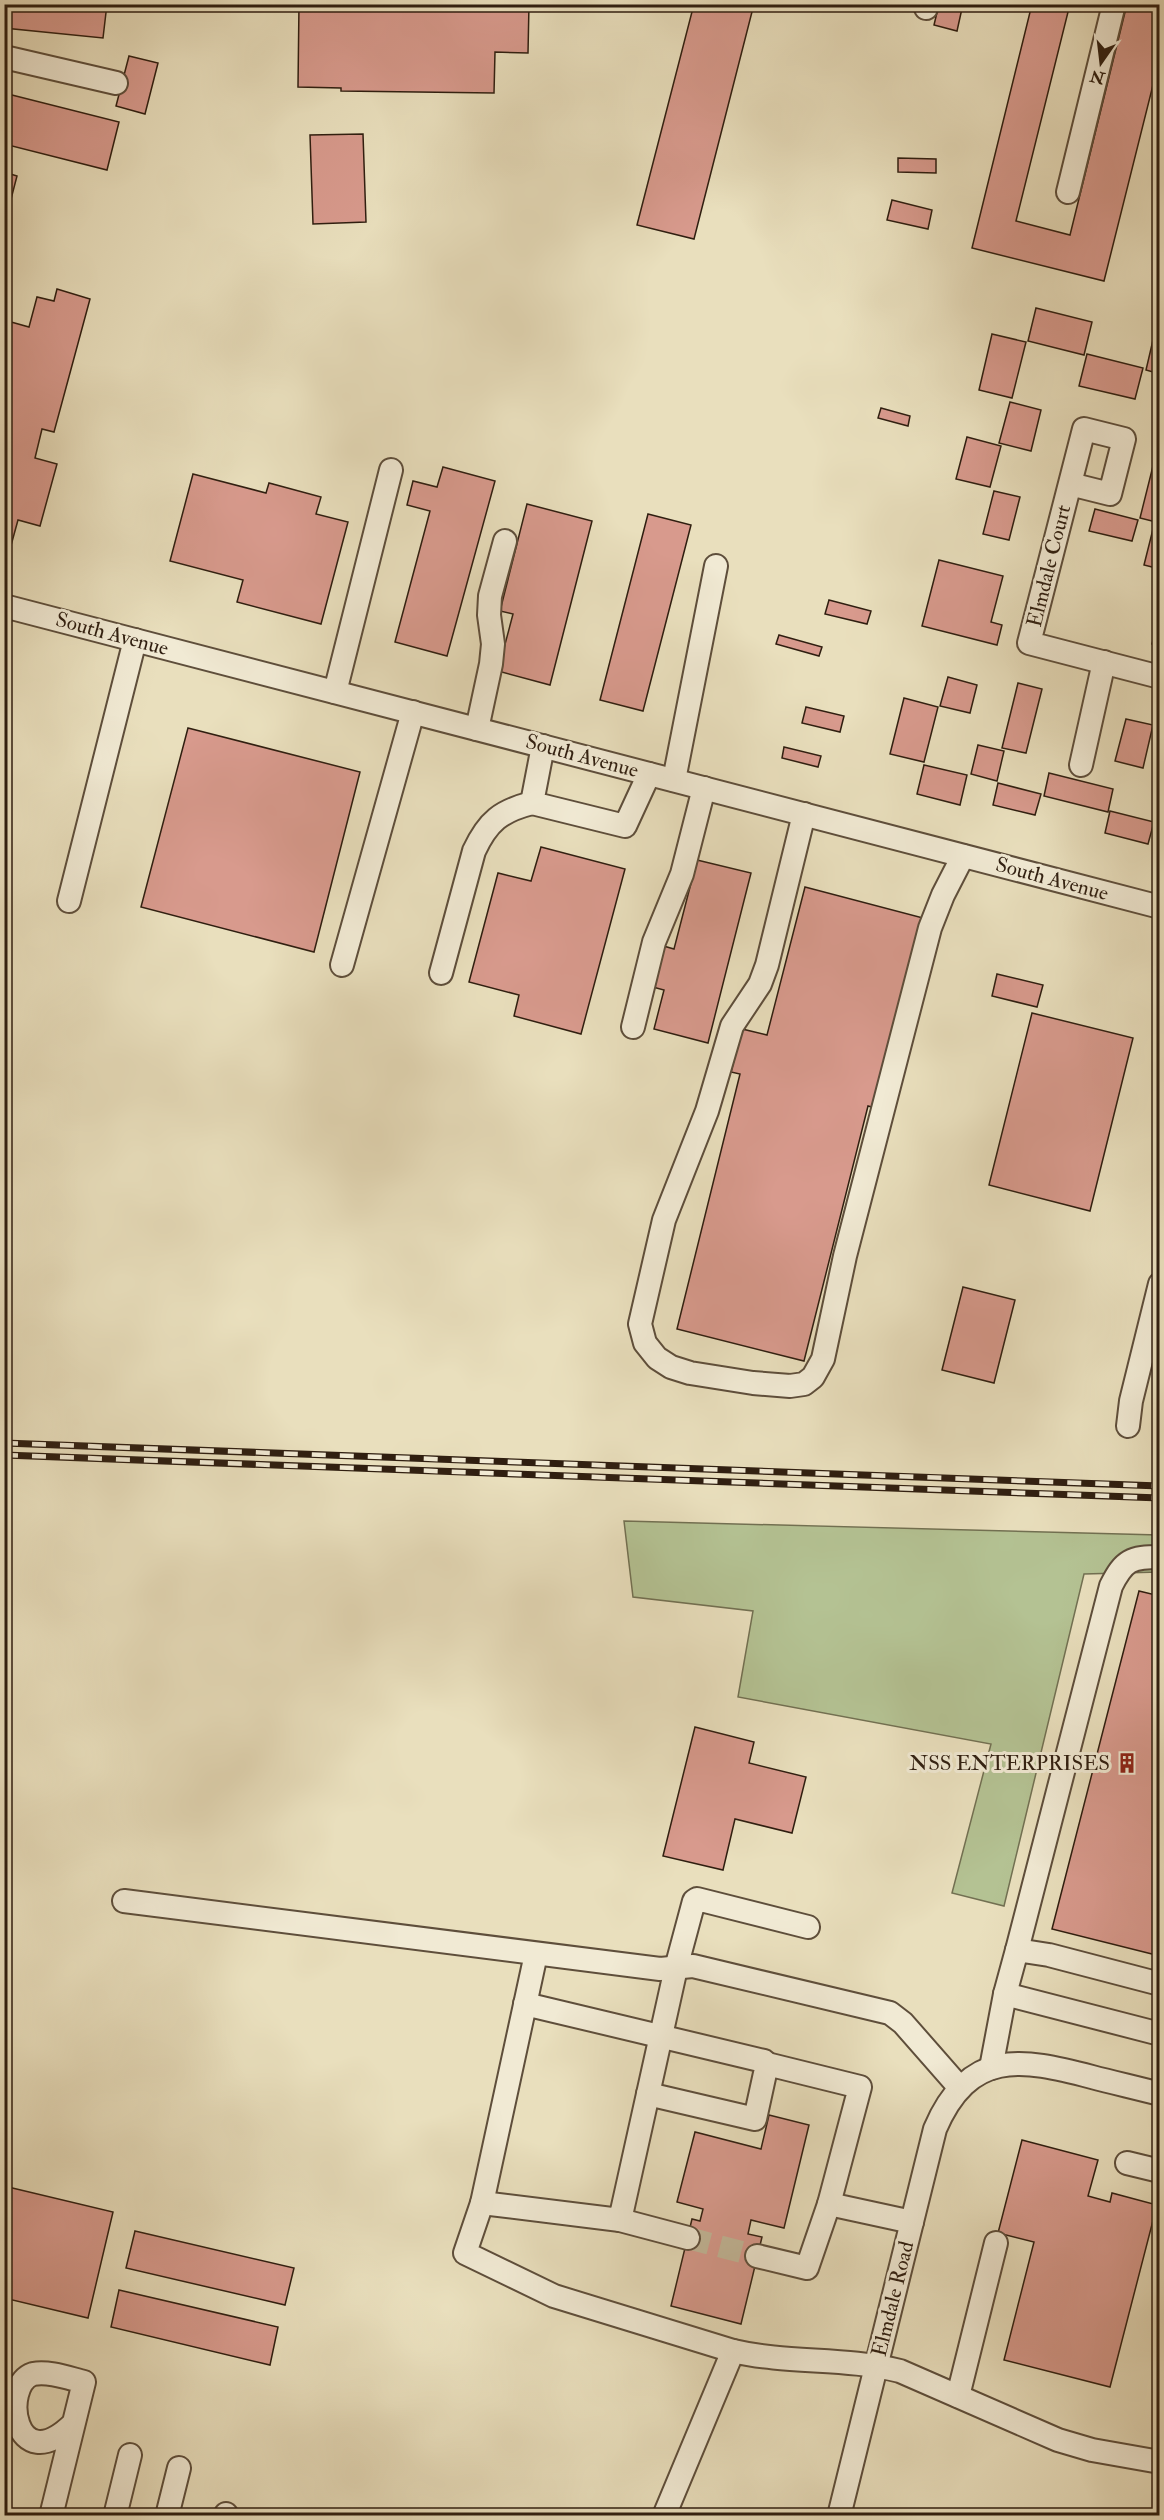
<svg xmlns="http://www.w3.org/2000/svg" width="1164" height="2520" font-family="'IM FELL Double Pica',serif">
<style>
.green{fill:#b4c293;stroke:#727052;stroke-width:1.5}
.building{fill:#d89a8d;stroke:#2f1e10;stroke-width:1.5}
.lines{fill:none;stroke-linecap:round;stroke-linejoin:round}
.minor-tunnel{stroke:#c4b89a;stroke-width:22;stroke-dasharray:22 11;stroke-linecap:butt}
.minor-casing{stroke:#5e4e3b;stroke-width:26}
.minor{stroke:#f1ead4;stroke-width:22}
.rail-casing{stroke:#2f1e10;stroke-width:7}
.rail{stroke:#f1ead4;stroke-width:4.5;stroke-dasharray:14;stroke-linecap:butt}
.labels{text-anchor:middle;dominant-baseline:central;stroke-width:6;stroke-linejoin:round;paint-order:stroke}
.street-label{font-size:21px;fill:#2f1e10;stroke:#f1ead4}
.poi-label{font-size:21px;fill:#2f1e10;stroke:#f1ead4;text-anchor:end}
</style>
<rect width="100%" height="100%" fill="#e9dfbd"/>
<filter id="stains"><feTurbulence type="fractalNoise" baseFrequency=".00333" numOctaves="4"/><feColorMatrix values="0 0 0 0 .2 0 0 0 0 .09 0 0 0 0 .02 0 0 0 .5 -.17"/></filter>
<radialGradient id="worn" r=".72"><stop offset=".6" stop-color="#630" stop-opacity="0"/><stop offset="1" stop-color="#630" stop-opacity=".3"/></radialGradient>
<polygon class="green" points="624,1521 1159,1535 1159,1572 1084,1574 1004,1906 952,1893 991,1744 738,1697 753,1611 633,1597"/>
<g class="building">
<polygon points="4,4 107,4 103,38 4,28"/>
<polygon points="299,4 529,4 528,53 495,52 494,93 341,91 341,88 298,87"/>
<polygon points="694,4 754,4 694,239 637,225"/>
<polygon points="939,4 963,4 957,31 934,25"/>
<polygon points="1032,4 1070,4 1016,221 1070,235 1127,4 1160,4 1160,57 1104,281 972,248"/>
<polygon points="129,56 158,63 145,114 116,106"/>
<polygon points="4,93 119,122 107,170 4,144"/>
<polygon points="363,134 366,222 313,224 310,135"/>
<polygon points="898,158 936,159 936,173 898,172"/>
<polygon points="4,172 17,176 4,226"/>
<polygon points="892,200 932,210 928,229 887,220"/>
<polygon points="57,289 90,299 54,432 42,429 35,458 57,464 40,526 18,520 7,560 4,560 4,320 29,327 37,297 54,301"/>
<polygon points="1036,308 1092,322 1084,355 1028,341"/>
<polygon points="992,334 1026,342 1012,398 979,390"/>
<polygon points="1153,340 1160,342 1160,374 1146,370"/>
<polygon points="1087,354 1143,368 1135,399 1079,386"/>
<polygon points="1010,402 1041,410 1031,451 999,443"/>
<polygon points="881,408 910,416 908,426 878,418"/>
<polygon points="967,437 1001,446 990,487 956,479"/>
<polygon points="1160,438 1160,523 1140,518"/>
<polygon points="443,467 495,481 447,656 395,642 430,511 407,505 413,481 437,487"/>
<polygon points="193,474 266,493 269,483 321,497 316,514 348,522 321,624 237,602 243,580 170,561"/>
<polygon points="994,491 1020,497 1009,540 983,534"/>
<polygon points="527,504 592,521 550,685 498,671 513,614 500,611"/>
<polygon points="1095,509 1138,520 1132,541 1089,531"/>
<polygon points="648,514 691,525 643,711 600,700"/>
<polygon points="1154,525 1160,526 1160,569 1144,565"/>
<polygon points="939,560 1003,576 991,622 1002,625 997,645 922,626"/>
<polygon points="829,600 871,611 867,624 825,614"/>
<polygon points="1158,621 1160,621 1160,646 1152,644"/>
<polygon points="779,635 822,647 819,656 776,644"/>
<polygon points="948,677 977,685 970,713 940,706"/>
<polygon points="1018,683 1042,689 1026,753 1002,748"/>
<polygon points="904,698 938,707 924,762 890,754"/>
<polygon points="1159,702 1160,702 1160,726 1153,724"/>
<polygon points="806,707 844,716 840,732 802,723"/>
<polygon points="1126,719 1153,725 1143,768 1115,761"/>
<polygon points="188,728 360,772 314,952 141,907"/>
<polygon points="978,745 1004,751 997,781 971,774"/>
<polygon points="784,747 821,756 818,767 782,758"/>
<polygon points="924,765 967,775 960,805 917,794"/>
<polygon points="1049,773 1113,789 1108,812 1044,796"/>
<polygon points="998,783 1041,794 1035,815 993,805"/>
<polygon points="1110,811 1154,822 1148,844 1105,833"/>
<polygon points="541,847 625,869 581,1034 514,1016 519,995 469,982 498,873 531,881"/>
<polygon points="697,860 751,873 708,1043 654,1029 664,990 649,986 660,945 674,949"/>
<polygon points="805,887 923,918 875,1108 868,1106 804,1361 677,1329 740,1074 731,1072 742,1029 767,1035"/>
<polygon points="997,974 1043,985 1037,1007 992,996"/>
<polygon points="1032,1013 1133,1038 1090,1211 989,1185"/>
<polygon points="963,1287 1015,1300 994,1383 942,1370"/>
<polygon points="1139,1591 1160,1596 1160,1956 1052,1929"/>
<polygon points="695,1727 754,1742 749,1763 806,1777 792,1833 735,1819 723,1870 663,1856"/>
<polygon points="769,2115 809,2125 784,2228 751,2220 748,2234 762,2237 741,2324 671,2306 692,2219 700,2221 703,2209 677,2202 695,2132 761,2149"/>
<polygon points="1022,2140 1098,2160 1088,2196 1110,2202 1112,2193 1157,2205 1110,2387 1004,2360 1034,2242 998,2233"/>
<polygon points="4,2186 113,2212 88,2318 4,2298"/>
<polygon points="135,2231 294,2268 285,2305 126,2268"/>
<polygon points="119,2290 278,2327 270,2365 111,2327"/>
</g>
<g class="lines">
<polyline class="minor-tunnel" points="688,2238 757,2256"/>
<g class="minor-casing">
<g id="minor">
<polyline points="926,8 927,4"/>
<polyline points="4,57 116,83"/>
<polyline points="1068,192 1114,4"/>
<polyline points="1070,484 1110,494 1124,439 1084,429 1029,643 1160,677"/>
<polyline points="4,606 1160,907"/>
<polyline points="335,692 391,470"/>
<polyline points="477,729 491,664 493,644 489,615 490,596 505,541"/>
<polyline points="543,746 532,803 625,826 649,774"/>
<polyline points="1081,765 1104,662"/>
<polyline points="674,780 716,566"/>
<polyline points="804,814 767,965 760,984 732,1026 707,1111 664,1220 640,1324 645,1343 657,1358 671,1367 690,1373 753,1383 790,1386 804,1384 813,1377 823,1359 845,1256 930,928 943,895 963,856"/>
<polyline points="69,901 135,640"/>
<polyline points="342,965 413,712"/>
<path d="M441,973L474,851C488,821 501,811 532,803"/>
<polyline points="633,1027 654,942 682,874 704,788"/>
<polyline points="1128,1426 1131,1401 1160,1284"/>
<polyline points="124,1901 660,1969 693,1966 890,2013 903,2023 960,2088"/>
<path d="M1017,1950L1111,1586C1124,1560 1131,1557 1160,1557"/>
<polyline points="536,1954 482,2203 620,2220 676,1968 694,1901 697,1899 808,1927"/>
<polyline points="1005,1994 1160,2034"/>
<polyline points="525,2004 764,2061 767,2064 755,2119 648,2094"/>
<polyline points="767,2064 860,2087 829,2204 912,2222"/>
<polyline points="991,2068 1005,1994 1017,1950 1049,1955 1160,1984"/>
<polyline points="1127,2163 1160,2171"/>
<polyline points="482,2203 465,2253 554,2296 733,2351"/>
<polyline points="620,2220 688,2238"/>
<polyline points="757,2256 807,2268 829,2204"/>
<polyline points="958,2396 996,2243"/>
<path d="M51,2516L84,2382C68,2378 49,2371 33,2374C0,2385 14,2481 73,2424"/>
<polyline points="115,2516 130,2455"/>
<polyline points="167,2516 179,2468"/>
<polyline points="226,2516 226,2514"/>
<path d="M664,2516L733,2351C788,2364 845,2357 900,2371L1058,2440L1092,2450L1160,2462"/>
<path d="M839,2516L935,2129C969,2049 1021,2058 1092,2077C1115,2083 1137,2088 1160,2094"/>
</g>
</g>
<use href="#minor" class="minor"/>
<g class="rail-casing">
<g id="rail">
<polyline points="4,1443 1160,1486"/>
<polyline points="4,1455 1160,1498"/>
</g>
</g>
<use href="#rail" class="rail"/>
</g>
<defs>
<g id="building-bare" transform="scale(1.62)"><path d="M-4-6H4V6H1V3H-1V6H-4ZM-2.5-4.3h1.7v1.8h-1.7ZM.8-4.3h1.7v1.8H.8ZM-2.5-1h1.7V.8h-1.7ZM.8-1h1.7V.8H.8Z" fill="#8f2418" stroke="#f1ead4" stroke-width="2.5" paint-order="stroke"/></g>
</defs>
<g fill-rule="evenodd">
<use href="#building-bare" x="1127" y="1763"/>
</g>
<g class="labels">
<g class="street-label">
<text transform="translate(1049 566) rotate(-76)">Elmdale Court</text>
<text transform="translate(112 634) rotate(15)">South Avenue</text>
<text transform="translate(582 756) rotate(15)">South Avenue</text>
<text transform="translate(1052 879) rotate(15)">South Avenue</text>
<text transform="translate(893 2299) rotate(-76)">Elmdale Road</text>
</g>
<g class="poi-label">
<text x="1110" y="1763">NSS ENTERPRISES</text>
</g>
</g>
<rect width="1164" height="2520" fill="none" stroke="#e9dfbd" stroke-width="24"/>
<rect x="6" y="6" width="1152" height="2508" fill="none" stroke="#2f1e10" stroke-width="3"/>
<rect x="12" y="12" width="1140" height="2496" fill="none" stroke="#2f1e10" stroke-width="1.5"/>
<g transform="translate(1101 63) rotate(194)" stroke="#f1ead4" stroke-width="4.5" paint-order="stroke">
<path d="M0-4.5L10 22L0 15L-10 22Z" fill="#2f1e10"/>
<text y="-9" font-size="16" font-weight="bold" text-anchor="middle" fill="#2f1e10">N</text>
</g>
<rect width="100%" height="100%" filter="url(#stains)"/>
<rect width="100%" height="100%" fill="url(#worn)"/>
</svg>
